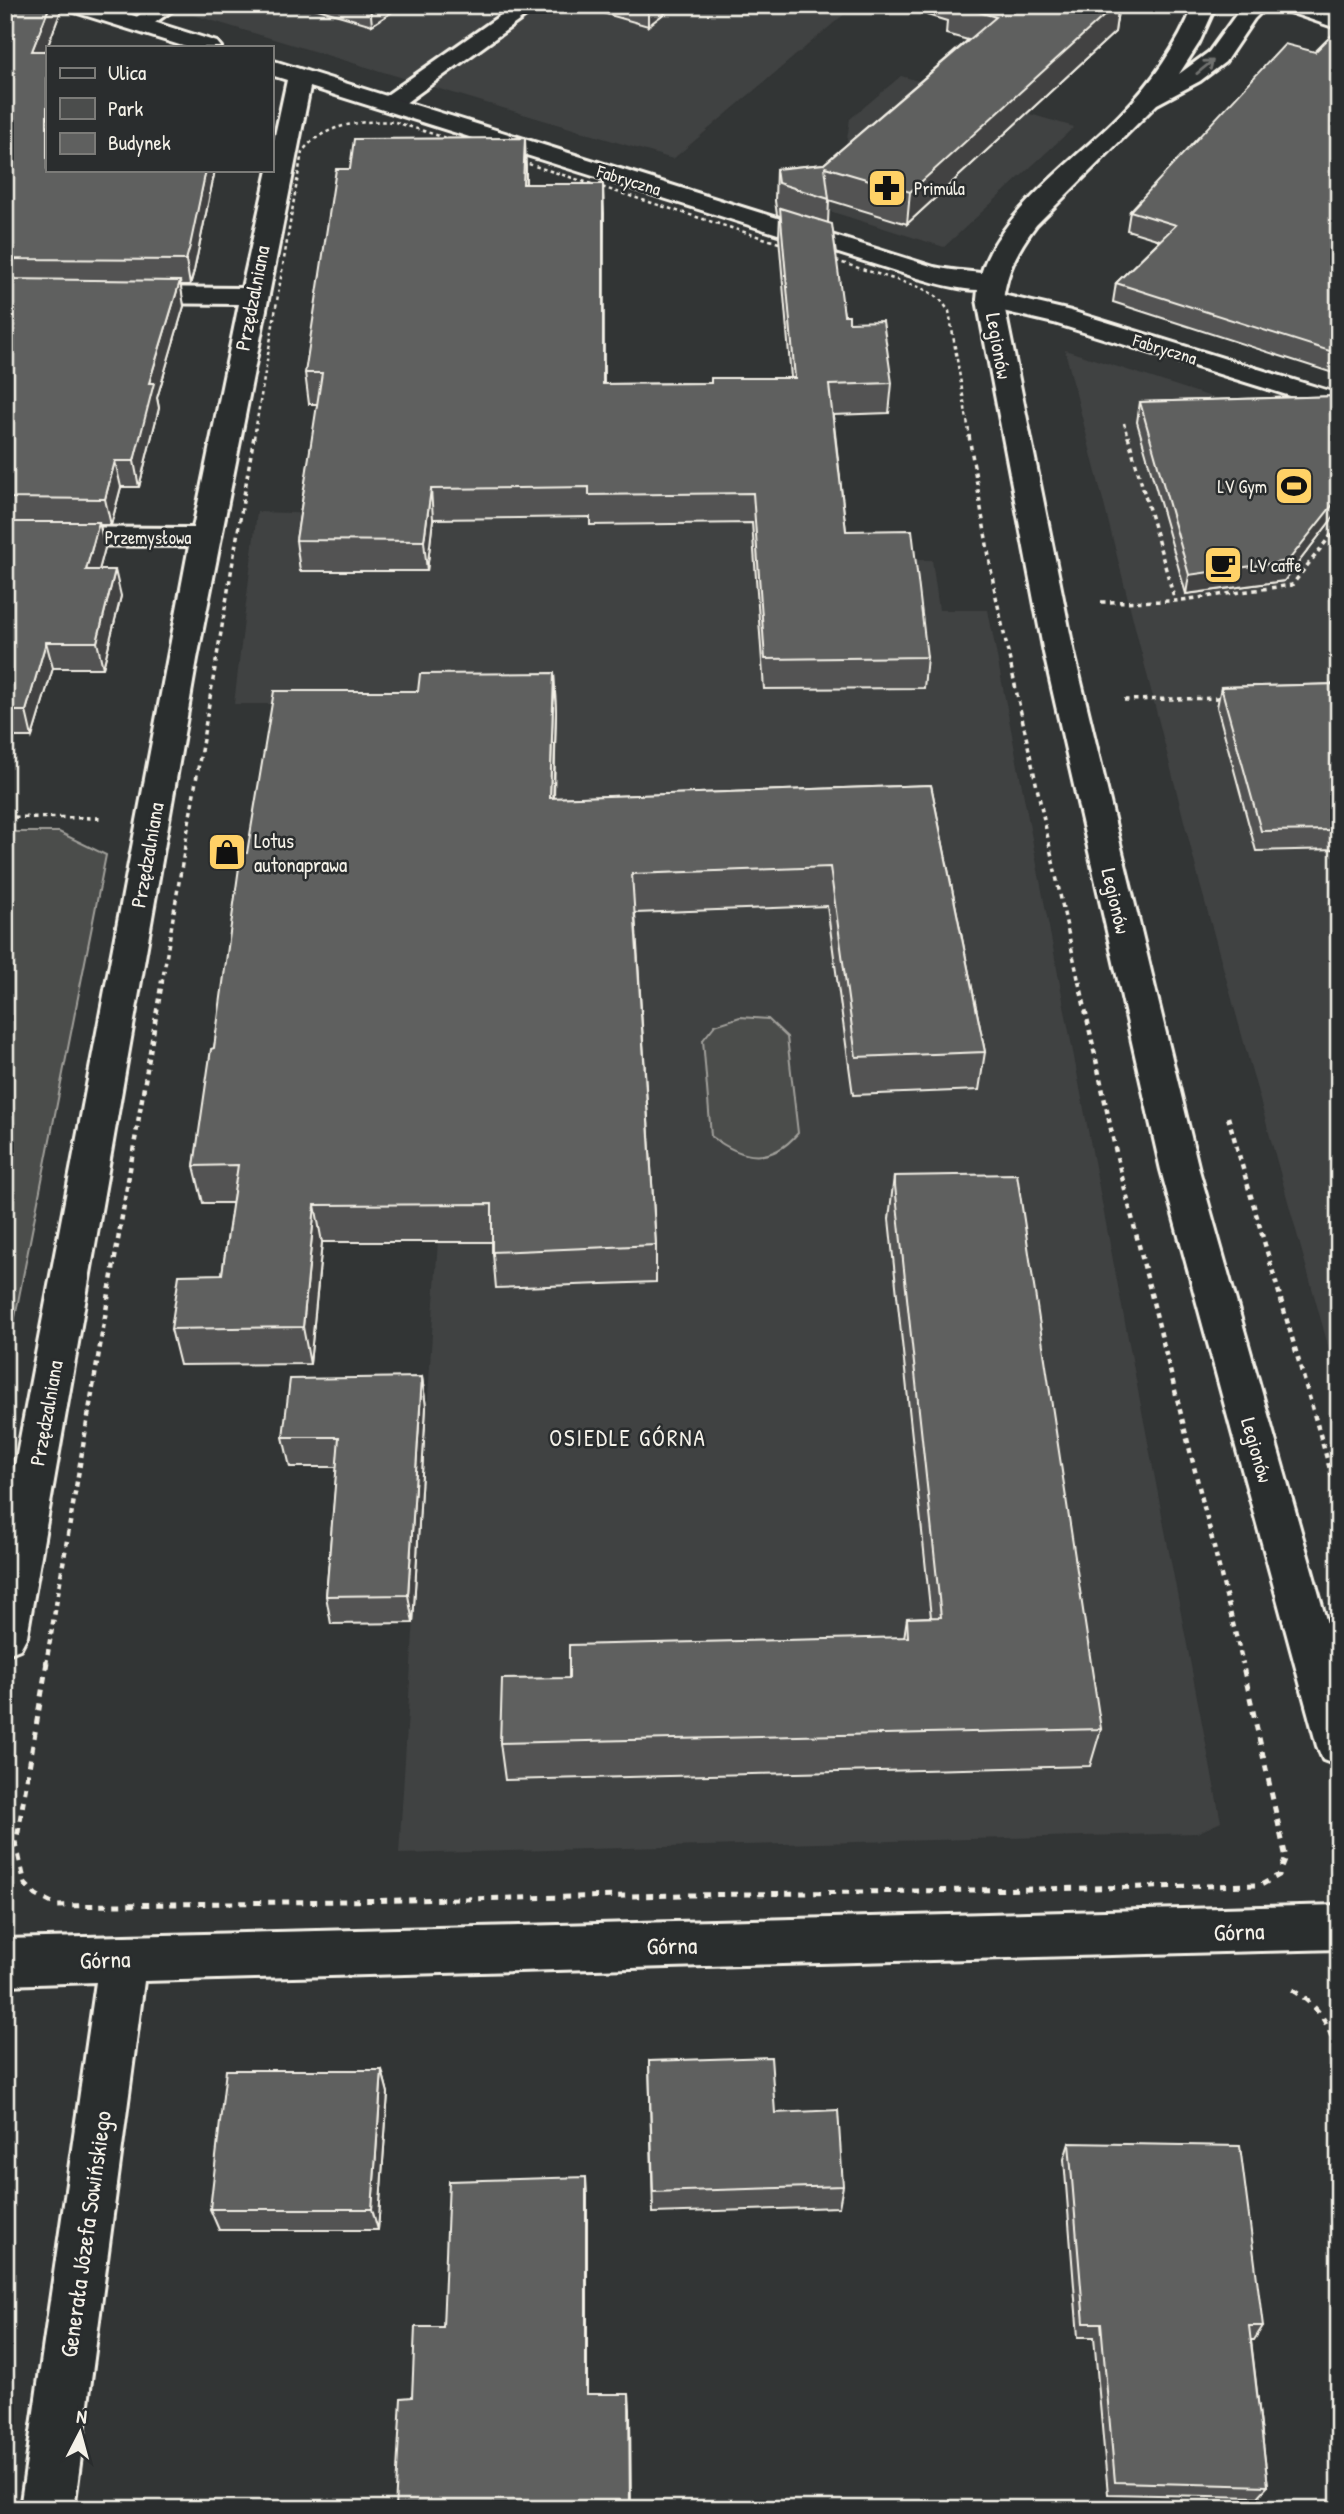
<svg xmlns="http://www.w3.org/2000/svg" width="1344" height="2514" font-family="'Patrick Hand',sans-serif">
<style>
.built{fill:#404242}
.green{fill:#4b4d4c;stroke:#a09f9a;stroke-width:2}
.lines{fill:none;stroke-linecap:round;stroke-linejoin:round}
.service-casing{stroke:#f4f1e8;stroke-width:6}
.minor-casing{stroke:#f4f1e8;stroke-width:6}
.tertiary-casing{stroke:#f4f1e8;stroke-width:6}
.path-far3{stroke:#f4f1e8;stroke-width:2.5;stroke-dasharray:3.5 3.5;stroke-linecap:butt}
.path-far2{stroke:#f4f1e8;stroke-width:3.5;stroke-dasharray:4.5 4.5;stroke-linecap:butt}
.path-far1{stroke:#f4f1e8;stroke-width:4.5;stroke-dasharray:5 5;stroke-linecap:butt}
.path{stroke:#f4f1e8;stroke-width:5;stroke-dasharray:7 7;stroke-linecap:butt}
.service{fill:#2a2d2e;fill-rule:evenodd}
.minor{fill:#2a2d2e;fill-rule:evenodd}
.tertiary{fill:#2a2d2e;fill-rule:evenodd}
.wall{fill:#525352;stroke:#f4f1e8;stroke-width:2}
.shaded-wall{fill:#424342;stroke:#f4f1e8;stroke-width:2}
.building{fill:#5f605f;stroke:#f4f1e8;stroke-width:2}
.oneway{stroke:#71726f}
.labels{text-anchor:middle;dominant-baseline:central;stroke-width:5;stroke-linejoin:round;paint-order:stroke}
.far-street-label{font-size:18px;fill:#f4f1e8;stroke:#2a2d2e}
.far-poi-label{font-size:18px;fill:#f4f1e8;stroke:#2a2d2e;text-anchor:start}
.street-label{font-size:21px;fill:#f4f1e8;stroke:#2a2d2e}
.poi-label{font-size:21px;fill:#f4f1e8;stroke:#2a2d2e;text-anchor:start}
.neighbourhood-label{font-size:23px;letter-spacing:2px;fill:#f4f1e8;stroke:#2a2d2e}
.near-street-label{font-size:24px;fill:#f4f1e8;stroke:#2a2d2e}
</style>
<rect width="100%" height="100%" fill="#323535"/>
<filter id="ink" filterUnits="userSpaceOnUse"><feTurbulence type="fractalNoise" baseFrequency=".0143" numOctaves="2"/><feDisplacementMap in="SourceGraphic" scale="14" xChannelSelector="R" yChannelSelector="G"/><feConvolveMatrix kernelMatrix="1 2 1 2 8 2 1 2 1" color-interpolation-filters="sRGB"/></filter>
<g filter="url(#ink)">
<g class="built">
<polygon points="160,5 855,5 673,159"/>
<polygon points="901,76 1074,127 944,247 788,198 846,147 850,119"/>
<polygon points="1065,350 1339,438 1339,1385 1200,884"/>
<polygon points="710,427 844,561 932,560 939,610 988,610 1221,1822 1197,1833 399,1854 472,704 234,704 257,512 486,519"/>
</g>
<g class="green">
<polygon points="5,832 59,832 106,855 5,1368"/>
<path d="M740,1017L768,1019L787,1037L798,1133C771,1165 743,1160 711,1136L703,1040L715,1025Z"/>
</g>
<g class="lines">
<g class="service-casing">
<g id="service">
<polygon points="153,5 180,5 146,29 130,29 127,24"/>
<polygon points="515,5 541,5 397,109 381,109 377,104 381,99"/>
</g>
</g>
<g class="minor-casing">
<g id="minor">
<polygon points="65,5 100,5 217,42 221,47 186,47 68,10"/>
<polygon points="1280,5 1313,5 1339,14 1339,29 1283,10"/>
<path d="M271,60L934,267C956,272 977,271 998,276L1002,282L998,288C972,294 943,285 918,278L310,87L197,659L27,1636L20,1649L5,1655V1518L189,546L5,545V527L193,528L239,304L132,303L123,301L119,295L123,289L132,287L242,288L268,170H271V154L287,80L271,75Z"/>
<polygon points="990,292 1071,311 1339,394 1339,411 1054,323 981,306 977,300 981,294"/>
<polygon points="1339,1905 1339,1949 144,1981 74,2509 20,2509 96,1982 5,1985 5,1939"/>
</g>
</g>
<g class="tertiary-casing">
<path id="tertiary" d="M1194,5H1216L1199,43L1179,74L1209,52L1243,5H1268L1254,19L1225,62L1200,81L1157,104L1036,225C1018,249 1007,270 1003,300L1074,653L1199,1170L1339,1666V1766L1323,1760L1317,1746L1161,1170L1044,653L977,300C978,292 978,282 981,274C999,213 1077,159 1120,115C1152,83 1177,47 1194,5Z"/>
</g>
<g class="path-far3">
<polyline points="1124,423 1128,438"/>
<path d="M254,438L302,152C323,124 362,120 395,122L922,288L939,298L949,311L970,438"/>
</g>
<g class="path-far2">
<polyline points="969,436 994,587 1079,983"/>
<polyline points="1128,436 1175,601"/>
<polyline points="1101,602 1175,601 1292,585 1339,525"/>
<polyline points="1124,700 1224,698"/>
<polyline points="5,817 100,818"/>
<polyline points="162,983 254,436"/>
</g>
<g class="path-far1">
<polyline points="1079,981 1117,1157 1243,1664"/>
<polyline points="1228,1117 1339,1500"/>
<polyline points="46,1664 162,981"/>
</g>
<g class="path">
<polyline points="47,1662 16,1844 25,1884 36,1895 58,1906 1261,1885 1279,1875 1286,1858 1242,1662"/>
<path d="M1292,1990C1324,2009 1333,2031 1339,2067"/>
</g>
<use href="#service" class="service"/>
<use href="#minor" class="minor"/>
<use href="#tertiary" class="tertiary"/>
</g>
<g class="wall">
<polygon points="5,5 63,5 46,51 47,170 215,170 194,271 190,285 180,285 184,306 157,398 159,408 139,487 121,487 111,525 100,525 105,548 99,570 121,596 103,668 53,668 32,737 5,737"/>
<polygon points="304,5 403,5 372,25"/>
<polygon points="575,5 675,5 648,26"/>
<polygon points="928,5 1122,5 1122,8 1118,11 1115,32 907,224 829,200 828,223 844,315 892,383 889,413 833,415 846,531 927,657 924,688 764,689 752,523 590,525 590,517 433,519 427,571 300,571 296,540 318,404 309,404 305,373 526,167 526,184 603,184 604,384 711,383 791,378 779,237 780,216 777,215 775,201 776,169 824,164 968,40 946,34 947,21 927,15"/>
<polygon points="1339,28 1339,375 1113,302 1116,283 1160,240 1127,230 1130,211 1315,52"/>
<polygon points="1339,396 1339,510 1284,581 1186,594 1137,422 1140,402"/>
<polygon points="554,673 556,712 554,798 931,785 985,1052 979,1090 853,1095 827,906 635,913 656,1245 656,1282 496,1288 492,1242 322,1242 310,1364 180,1365 171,1329 222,1274 233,1203 203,1203 194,1166 247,853 418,691"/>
<polygon points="1339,684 1339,849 1256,851 1217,707 1221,687"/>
<polygon points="894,1176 1101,1729 1090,1766 505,1780 500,1743 569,1678 904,1638 907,1618 931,1617 889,1219"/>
<polygon points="422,1377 426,1407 413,1623 331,1624 326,1596 337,1467 290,1467 283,1437"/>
<polygon points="649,2061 775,2113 843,2186 839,2207 653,2213"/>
<polygon points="382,2070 388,2093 378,2230 219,2230 210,2209"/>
<polygon points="1069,2143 1263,2326 1254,2340 1251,2340 1268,2486 1258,2497 1108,2494 1094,2337 1078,2337 1064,2159"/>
</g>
<g class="shaded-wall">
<polygon points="50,5 63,5 37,75 32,51"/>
<polygon points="370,5 403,5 372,25"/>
<polygon points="648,5 675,5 648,26"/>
<polygon points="1108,5 1122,5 1122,8 1118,11 1115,32 907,224 910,192"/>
<polygon points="525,138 526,167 525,213 523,184"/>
<polygon points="206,170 215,170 194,271 190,285 186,260"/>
<polygon points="603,184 604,213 603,414"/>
<polygon points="180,281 184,306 157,398 159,408 139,487 134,461 149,383"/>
<polygon points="115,461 121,487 111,525 105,499"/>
<polygon points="431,489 433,519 427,571 424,541"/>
<polygon points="1339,497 1339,510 1284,581 1186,594 1189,575"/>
<polygon points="99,522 105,548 92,596 86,570"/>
<polygon points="115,570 121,596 103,668 97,642"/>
<polygon points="46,642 53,668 32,737 26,711"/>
<polygon points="554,673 556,712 552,837 550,798"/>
<polygon points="315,1205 322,1242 310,1364 303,1327"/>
<polygon points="422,1377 426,1407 413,1623 408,1595"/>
<polygon points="382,2070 388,2093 378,2230 372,2209"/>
<polygon points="586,2177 587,2195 587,2408 586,2394"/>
<polygon points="629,2394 630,2409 631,2509 630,2509"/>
</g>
<g class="building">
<polygon points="5,5 50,5 32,51 47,51 47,170 206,170 190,246 186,260 5,259"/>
<polygon points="955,5 1116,5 910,192 825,167 829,199 778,183 776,169 824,164 996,17"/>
<polygon points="1339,28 1339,354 1116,283 1176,225 1130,211 1285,44 1315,52"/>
<polygon points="525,138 523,184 603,184 603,384 711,383 711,378 795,378 780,208 832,224 844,315 849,315 849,322 883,321 892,383 829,385 846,531 912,530 927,657 765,659 753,493 589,495 589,487 431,489 424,541 296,540 322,373 305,373 336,169 350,169 354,139"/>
<polygon points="5,279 180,281 149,383 154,383 134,461 115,461 105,499 5,498"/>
<polygon points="1339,396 1339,497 1288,561 1189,575 1140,402"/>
<polygon points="5,522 99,522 86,570 115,570 97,642 46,642 26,711 5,711"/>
<polygon points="554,673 550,798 931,785 985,1052 856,1057 830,867 632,874 656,1245 492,1252 492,1204 315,1205 303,1327 171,1329 179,1275 222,1274 238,1165 194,1166 211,1049 214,1048 241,853 247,853 274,691 418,691 420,674"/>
<polygon points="1339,684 1339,830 1261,831 1221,687"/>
<polygon points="1017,1174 1101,1729 500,1743 502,1679 569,1678 569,1645 908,1637 907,1618 941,1617 894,1176"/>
<polygon points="422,1377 408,1595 326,1596 339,1437 283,1437 290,1379"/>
<polygon points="771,2057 775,2113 838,2110 843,2186 653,2192 649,2061"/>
<polygon points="226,2070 382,2070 372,2209 210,2209"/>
<polygon points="1069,2143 1240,2146 1263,2326 1249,2326 1268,2486 1115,2482 1101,2323 1084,2323"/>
<polygon points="586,2177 586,2394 629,2394 630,2509 395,2509 401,2398 412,2397 415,2327 443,2327 449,2181"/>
</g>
<defs><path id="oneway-shaft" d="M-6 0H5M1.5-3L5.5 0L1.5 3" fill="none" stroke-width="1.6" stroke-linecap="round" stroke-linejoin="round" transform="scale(1.75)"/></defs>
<use class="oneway" href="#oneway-shaft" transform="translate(1205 67) rotate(-39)"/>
</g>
<defs>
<g id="pharmacy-square" transform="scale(2.0125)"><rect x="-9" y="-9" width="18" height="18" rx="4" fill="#ffd166" stroke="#2a2d2e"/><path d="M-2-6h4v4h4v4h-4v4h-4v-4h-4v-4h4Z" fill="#111"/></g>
<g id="stadium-square" transform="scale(2.0125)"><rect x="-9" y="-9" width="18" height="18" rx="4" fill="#ffd166" stroke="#2a2d2e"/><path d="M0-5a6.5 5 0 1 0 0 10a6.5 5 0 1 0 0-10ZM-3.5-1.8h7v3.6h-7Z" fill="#111"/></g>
<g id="cafe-square" transform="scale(2.0125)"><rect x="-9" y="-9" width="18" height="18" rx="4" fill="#ffd166" stroke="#2a2d2e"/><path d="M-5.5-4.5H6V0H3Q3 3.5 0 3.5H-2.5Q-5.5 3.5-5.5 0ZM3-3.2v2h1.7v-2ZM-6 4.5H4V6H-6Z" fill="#111"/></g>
<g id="shop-square" transform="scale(2.0125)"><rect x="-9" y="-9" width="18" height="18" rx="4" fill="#ffd166" stroke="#2a2d2e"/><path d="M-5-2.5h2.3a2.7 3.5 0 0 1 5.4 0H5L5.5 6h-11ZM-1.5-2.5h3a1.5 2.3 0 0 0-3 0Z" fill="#111"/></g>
</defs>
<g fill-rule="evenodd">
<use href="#pharmacy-square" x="887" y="188"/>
<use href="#stadium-square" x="1294" y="486"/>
<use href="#cafe-square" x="1223" y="565"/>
<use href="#shop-square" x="227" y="852"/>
</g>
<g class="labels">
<g class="far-street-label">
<text transform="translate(629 180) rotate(17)">Fabryczna</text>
<text transform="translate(1165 349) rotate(17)">Fabryczna</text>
<text x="148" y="537">Przemysłowa</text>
</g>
<g class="far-poi-label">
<text x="914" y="188">Primula</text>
<text x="1267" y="486" text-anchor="end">LV Gym</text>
<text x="1250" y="565">LV caffe</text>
</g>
<g class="street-label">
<text transform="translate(252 298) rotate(-79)">Przędzalniana</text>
<text transform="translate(999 346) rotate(80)">Legionów</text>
<text transform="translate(147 855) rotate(-80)">Przędzalniana</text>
<text transform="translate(1116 901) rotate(77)">Legionów</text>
<text transform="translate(46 1413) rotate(-80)">Przędzalniana</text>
<text transform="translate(1257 1450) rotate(74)">Legionów</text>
</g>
<g class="poi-label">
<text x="254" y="840">Lotus<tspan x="254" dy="24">autonaprawa</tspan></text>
</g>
<g class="neighbourhood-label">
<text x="628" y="1437">OSIEDLE GÓRNA</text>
</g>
<g class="near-street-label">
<text transform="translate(1239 1931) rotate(-2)">Górna</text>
<text transform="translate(672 1945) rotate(-1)">Górna</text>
<text transform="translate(105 1959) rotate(-2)">Górna</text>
<text transform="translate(85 2234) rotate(-82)">Generała Józefa Sowińskiego</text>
</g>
</g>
<rect width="1344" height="2514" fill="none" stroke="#2a2d2e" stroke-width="28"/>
<rect x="14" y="14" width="1316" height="2486" fill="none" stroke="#f4f1e8" stroke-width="2.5" filter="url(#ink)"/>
<rect x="46" y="46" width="228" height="126" fill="#2a2d2e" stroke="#7b7b78" stroke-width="2"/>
<rect x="60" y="68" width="35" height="10" fill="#2a2d2e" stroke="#7b7b78" stroke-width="2"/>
<text x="108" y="80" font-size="21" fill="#f4f1e8">Ulica</text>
<rect x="60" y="98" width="35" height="21" fill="#4b4d4c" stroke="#7b7b78" stroke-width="2"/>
<text x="108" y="116" font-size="21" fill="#f4f1e8">Park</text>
<rect x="60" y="133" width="35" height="21" fill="#5f605f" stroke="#7b7b78" stroke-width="2"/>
<text x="108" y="150" font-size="21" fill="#f4f1e8">Budynek</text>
<g transform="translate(80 2433) rotate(6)" stroke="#2a2d2e" stroke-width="5" paint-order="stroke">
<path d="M0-5L12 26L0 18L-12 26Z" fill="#f4f1e8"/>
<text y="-10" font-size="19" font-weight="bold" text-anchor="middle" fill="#f4f1e8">N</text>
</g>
</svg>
